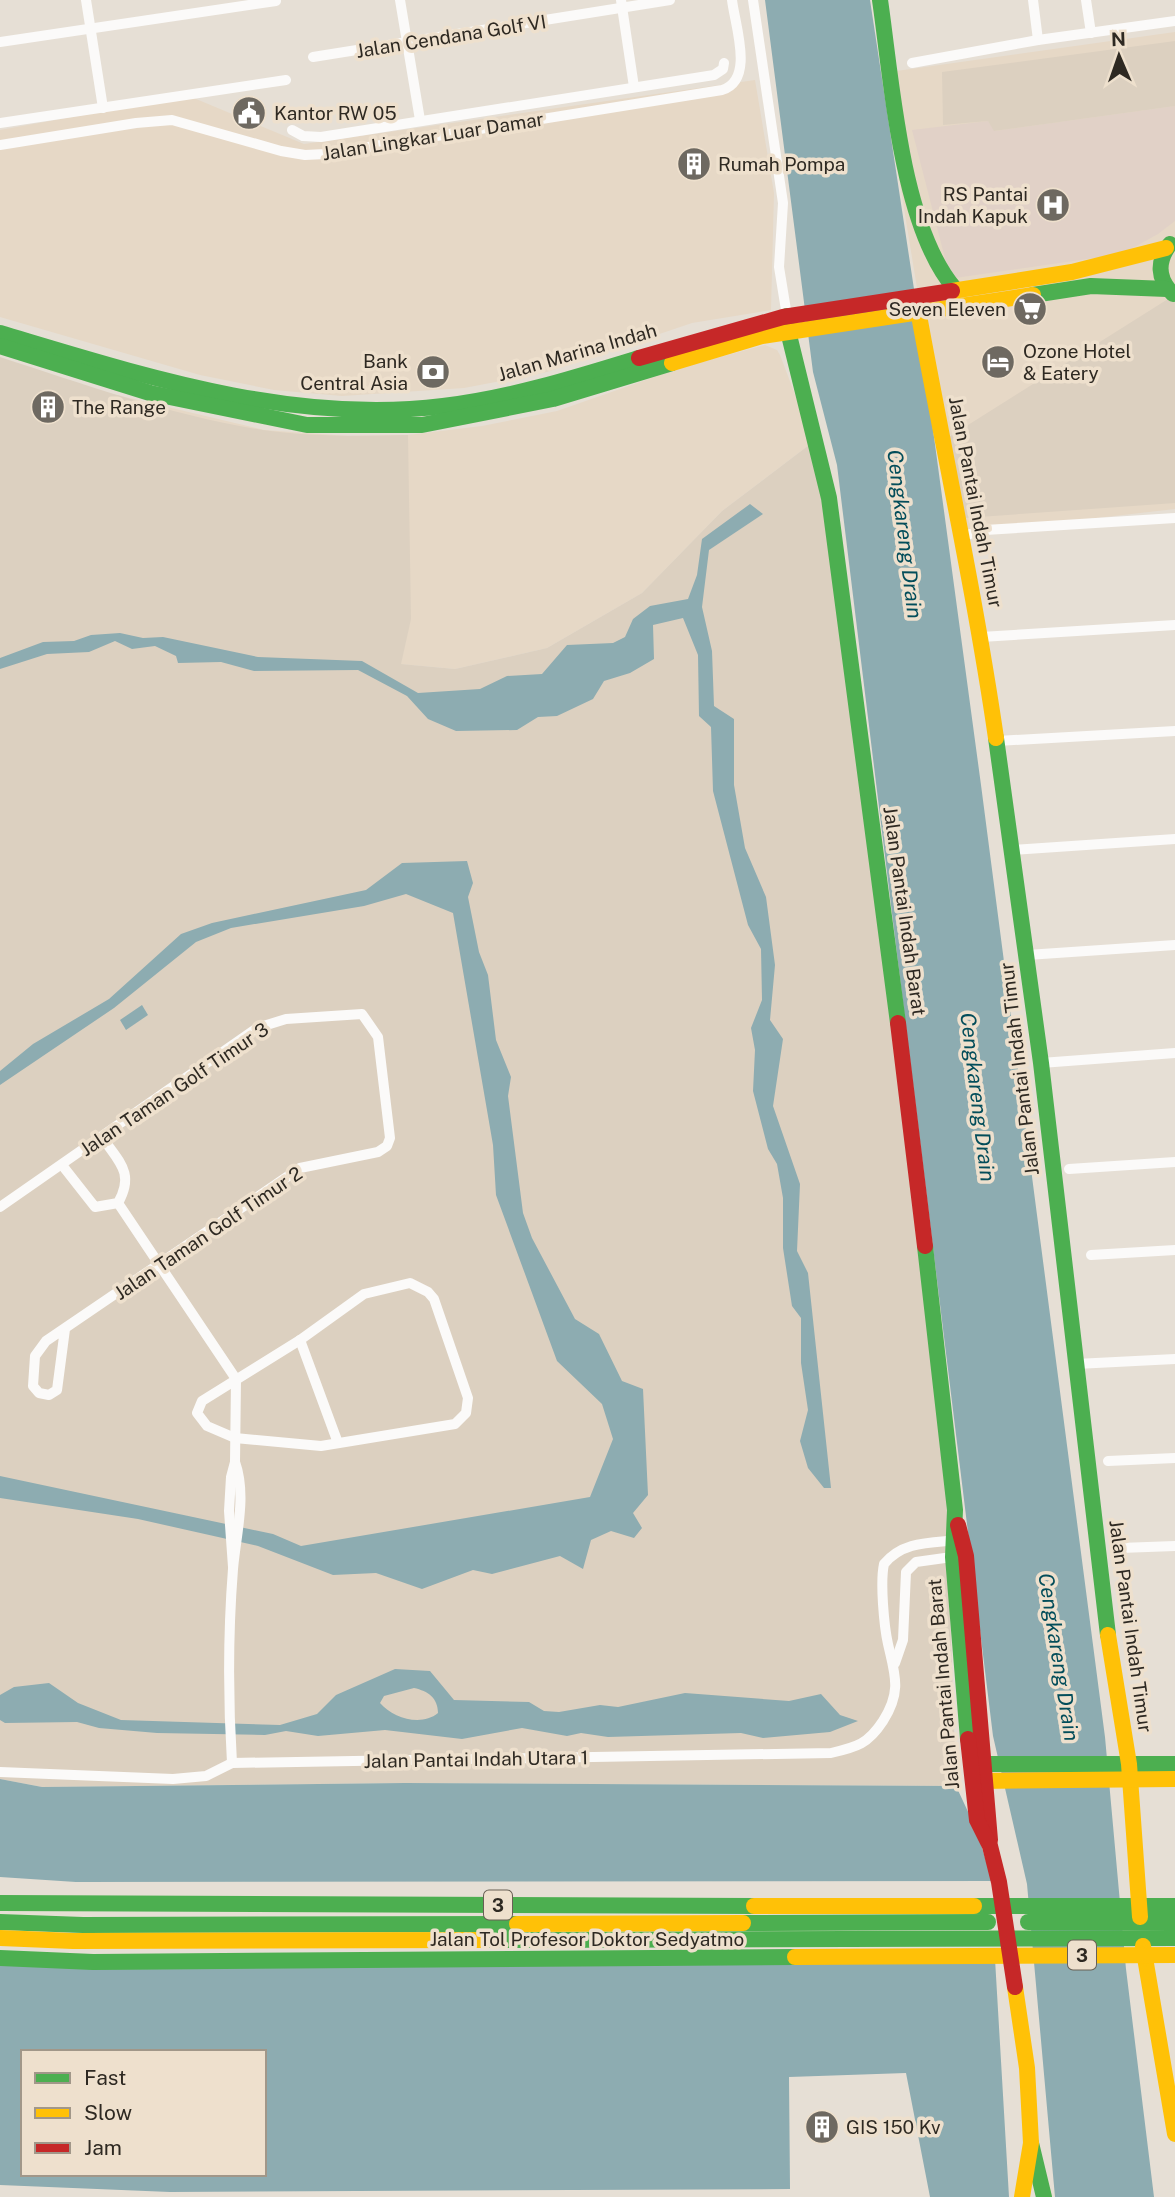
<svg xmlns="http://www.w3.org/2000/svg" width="1175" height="2197" font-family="'Public Sans',sans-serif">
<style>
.built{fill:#e6d8c6}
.medical{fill:#e1d1c7}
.green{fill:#dcd0c0}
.water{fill:#8dacb1;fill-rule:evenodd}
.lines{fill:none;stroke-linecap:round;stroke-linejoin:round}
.street{stroke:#fbfaf9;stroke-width:10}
.fast{stroke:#4caf50;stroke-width:16}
.slow{stroke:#ffc107;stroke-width:16}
.jam{stroke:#c62828;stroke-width:16}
.labels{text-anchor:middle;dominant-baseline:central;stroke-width:7;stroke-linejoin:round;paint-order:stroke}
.shield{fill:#eee0cd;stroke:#686055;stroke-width:2}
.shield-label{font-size:18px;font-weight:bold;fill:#2e2922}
.street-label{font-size:19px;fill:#2e2922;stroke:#eee0cd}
.poi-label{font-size:19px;fill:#2e2922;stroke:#eee0cd;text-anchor:start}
.water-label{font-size:21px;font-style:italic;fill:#034d5a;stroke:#eee0cd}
</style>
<rect width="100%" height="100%" fill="#e6dfd5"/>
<g class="built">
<polygon points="1175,32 1175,509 957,534 882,73"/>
<polygon points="755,80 774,193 771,310 692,323 547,372 464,388 342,396 274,390 200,375 0,317 0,130 189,96 304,144"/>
<polygon points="765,345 777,350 780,355 813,442 722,511 642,593 547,648 455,669 401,664 117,395 264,430 348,436 408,435 482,426 557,411 683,367"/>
</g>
<polygon class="medical" points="1175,106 1175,221 1158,234 1122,254 955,278 948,270 912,130 988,121 995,131"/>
<g class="green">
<polygon points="1175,41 1175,106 994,131 988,121 943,125 942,72"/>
<polygon points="1168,299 1175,302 1175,503 965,518 949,437"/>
<path d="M0,357C86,385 173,416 263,430C311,437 360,436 408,435L411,619L401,664L455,669L547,648L642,593L722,511L813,442L830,544L945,1456L956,1786L405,1783L42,1787L0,1779Z"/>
</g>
<g class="water">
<polygon points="765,0 870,0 914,289 981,785 1105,1737 1126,1969 1154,2197 1055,2197 1027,1884 993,1736 837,465 813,372"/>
<polygon points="750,504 763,514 709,550 702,607 712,651 714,706 734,719 734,785 745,848 766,897 775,965 770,1020 783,1039 773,1106 800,1184 797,1251 808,1273 831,1488 824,1488 808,1468 800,1441 808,1410 801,1363 801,1318 792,1306 783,1248 783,1198 777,1164 768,1149 753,1091 755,1050 751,1028 762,1000 761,949 748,925 713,791 711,727 699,716 698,655 683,618 653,625 654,659 630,673 604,681 593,699 557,716 538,717 517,730 456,731 428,719 407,696 358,670 254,671 221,662 178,663 176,656 155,646 132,649 115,641 89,652 47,654 0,669 0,658 43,642 74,641 91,635 120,633 143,638 163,637 258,657 362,661 418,693 480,689 507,676 542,674 567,645 613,643 625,637 633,619 650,606 688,599 697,575 702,539"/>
<polygon points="467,861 473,883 468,897 479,952 488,975 496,1040 511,1077 508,1096 523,1213 532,1238 575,1319 599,1334 622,1381 643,1389 648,1495 633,1513 642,1528 634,1538 611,1531 591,1540 583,1569 560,1556 492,1574 473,1570 422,1589 376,1573 333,1575 258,1546 138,1519 0,1498 0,1476 273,1534 301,1546 590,1497 613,1439 602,1404 557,1361 496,1195 493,1145 453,913 406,894 364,906 231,928 196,942 114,1008 0,1085 0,1071 33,1044 109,999 181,934 212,923 366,890 402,863"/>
<polygon points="142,1005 148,1015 126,1030 120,1020"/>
<path d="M395,1669L430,1671L454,1700L529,1702L544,1711L559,1712L600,1705L618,1707L685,1693L789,1701L821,1694L840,1715L858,1721L830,1732L763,1738L741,1733L608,1737L581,1733L567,1736L522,1728L462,1739L385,1730L318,1736L286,1731L265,1735L157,1733L99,1728L77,1722L5,1723L0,1720V1695L14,1687L49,1683L78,1703L121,1720L280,1725L317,1714L336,1695ZM414,1688C428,1691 438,1698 438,1713C421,1727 393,1718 380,1703L384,1696Z"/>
<polygon points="0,1779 42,1787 405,1783 956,1786 977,1831 992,1881 76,1882 0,1877"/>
<path d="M995,1959L1009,2197H930L906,2073L789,2077L790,2189L170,2192L0,2185V1963ZM23,2052H264V2174H23Z"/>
</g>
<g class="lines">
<g class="street">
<polyline points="86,0 103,108"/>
<polyline points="400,0 420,120"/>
<polyline points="621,0 634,87"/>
<polyline points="753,0 783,203 779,267 787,316"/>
<polyline points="1033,0 1038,40"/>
<polyline points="1086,0 1091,33"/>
<polyline points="0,42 276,1"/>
<polyline points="313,57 670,0"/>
<polyline points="912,63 1038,40 1175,21"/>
<polyline points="0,123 286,80"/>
<polyline points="292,130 303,136 321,137 714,75 723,69 724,63"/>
<path d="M0,145L136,123L172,120L281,151L305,155L325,154L722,90C755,80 735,26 732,0"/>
<polyline points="959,537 985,530 1175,518"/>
<polyline points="981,637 1175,625"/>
<polyline points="997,741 1175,731"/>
<polyline points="1013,850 1175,839"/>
<polyline points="1027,955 1175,945"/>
<polyline points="1041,1063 1175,1053"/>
<path d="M62,1165L95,1207L118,1203C135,1173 119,1162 102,1137"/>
<polyline points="1069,1169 1175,1162"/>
<polyline points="118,1203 236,1379 235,1462 231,1477 229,1511 233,1567"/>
<polyline points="0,1207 257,1028 286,1019 362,1014 378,1037 390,1138 387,1146 378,1152 300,1168 46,1341 35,1356 33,1386 39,1393 49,1395 57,1390 65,1329"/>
<polyline points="1091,1255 1175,1250"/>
<polygon points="410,1283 428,1292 434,1299 468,1398 466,1413 455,1424 321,1446 235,1438 207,1426 197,1413 202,1401 300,1340 364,1294"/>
<polyline points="300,1340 338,1443"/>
<polyline points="1076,1364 1175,1359"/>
<polyline points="1108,1461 1175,1458"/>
<polyline points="1120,1548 1175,1546"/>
<polyline points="895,1663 903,1640 906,1572 916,1562 959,1556"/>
<path d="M232,1763C228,1699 228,1633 233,1569C236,1534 247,1496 235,1462"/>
<path d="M0,1772L173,1779L206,1776L232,1763L831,1753C857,1747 868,1744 883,1721C902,1691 895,1675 888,1644C884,1626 880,1582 884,1564C903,1541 930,1543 958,1540"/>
</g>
<g class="fast">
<path d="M880,0C892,82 901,226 955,289"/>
<path d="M1170,244C1157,261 1157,279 1173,294"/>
<polyline points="1033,295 1091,286 1167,289"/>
<polyline points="787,316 787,327 829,498 898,1023"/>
<path d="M0,333C141,375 293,425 443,406C510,398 574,378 639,358"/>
<polyline points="0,346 150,393 307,425 422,425 553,399 672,363"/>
<polyline points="996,738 1041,1063 1108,1635"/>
<polyline points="925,1246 955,1510 953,1557 968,1739"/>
<polyline points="975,1764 1175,1764"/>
<polyline points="0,1903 754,1906"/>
<polyline points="974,1906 1175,1906"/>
<polyline points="0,1922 83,1925 517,1924"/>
<polyline points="1028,1922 1175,1922"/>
<polyline points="743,1923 988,1922"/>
<polyline points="482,1940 1175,1938"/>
<polyline points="0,1958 93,1962 795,1957"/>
<polyline points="1031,2143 1044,2197"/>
</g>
<g class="slow">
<polyline points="952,291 1072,272 1166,248"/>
<path d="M918,310C944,453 975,594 996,738"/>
<polyline points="672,363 762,336 1033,295"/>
<polyline points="1108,1635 1129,1764 1140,1917"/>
<polyline points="978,1781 1175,1779"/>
<polyline points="754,1906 974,1906"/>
<polyline points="517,1924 743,1923"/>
<polyline points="0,1938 73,1941 482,1940"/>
<polyline points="1143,1946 1175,2134"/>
<polyline points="795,1957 1175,1955"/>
<polyline points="1015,1987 1027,2068 1031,2143 1022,2197"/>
</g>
<g class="jam">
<polyline points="639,358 783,317 952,291"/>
<polyline points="898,1023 925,1246"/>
<polyline points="958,1525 966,1556 990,1840"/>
<polyline points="968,1739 977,1820 990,1846 999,1882 1015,1987"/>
</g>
</g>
<defs>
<g id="civic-disc" transform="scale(1.75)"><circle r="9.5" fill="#6e6961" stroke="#eee0cd"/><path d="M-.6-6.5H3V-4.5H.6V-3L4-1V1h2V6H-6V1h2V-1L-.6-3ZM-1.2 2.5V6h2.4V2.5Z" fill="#fff"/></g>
<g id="building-disc" transform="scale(1.75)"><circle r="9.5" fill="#6e6961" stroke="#eee0cd"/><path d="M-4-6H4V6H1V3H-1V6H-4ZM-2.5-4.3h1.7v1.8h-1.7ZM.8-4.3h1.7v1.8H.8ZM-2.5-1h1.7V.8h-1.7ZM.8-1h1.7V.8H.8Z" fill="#fff"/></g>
<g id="hospital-disc" transform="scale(1.75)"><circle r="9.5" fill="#6e6961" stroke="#eee0cd"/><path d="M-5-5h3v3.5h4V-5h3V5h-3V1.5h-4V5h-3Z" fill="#fff"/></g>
<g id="supermarket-disc" transform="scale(1.75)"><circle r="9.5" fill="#6e6961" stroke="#eee0cd"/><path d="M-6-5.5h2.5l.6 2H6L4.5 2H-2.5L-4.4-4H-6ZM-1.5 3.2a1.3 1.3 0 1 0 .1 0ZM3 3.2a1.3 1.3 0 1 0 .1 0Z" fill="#fff"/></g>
<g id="hotel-disc" transform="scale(1.75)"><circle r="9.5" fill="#6e6961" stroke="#eee0cd"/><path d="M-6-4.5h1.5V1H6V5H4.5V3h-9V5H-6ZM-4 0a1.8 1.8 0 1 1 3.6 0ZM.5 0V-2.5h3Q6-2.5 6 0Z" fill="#fff"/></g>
<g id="bank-disc" transform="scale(1.75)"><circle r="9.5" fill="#6e6961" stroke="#eee0cd"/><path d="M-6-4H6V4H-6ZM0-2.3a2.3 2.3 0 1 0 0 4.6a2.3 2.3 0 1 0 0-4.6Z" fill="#fff"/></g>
</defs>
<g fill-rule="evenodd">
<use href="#civic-disc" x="249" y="113"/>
<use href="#building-disc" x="694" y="164"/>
<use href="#hospital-disc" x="1053" y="205"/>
<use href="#supermarket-disc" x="1030" y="309"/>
<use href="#hotel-disc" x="998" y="362"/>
<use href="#bank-disc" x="433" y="372"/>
<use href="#building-disc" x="48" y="407"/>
<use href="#building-disc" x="822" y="2127"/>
</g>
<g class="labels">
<g class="shield">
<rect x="484" y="1890.5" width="28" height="29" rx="5"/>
<rect x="1068" y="1940.5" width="28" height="29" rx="5"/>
</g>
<g class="shield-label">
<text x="498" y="1905">3</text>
<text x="1082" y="1955">3</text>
</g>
<g class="street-label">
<text transform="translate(451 36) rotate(-9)">Jalan Cendana Golf VI</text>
<text transform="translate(433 136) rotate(-9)">Jalan Lingkar Luar Damar</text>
<text transform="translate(577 352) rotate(-16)">Jalan Marina Indah</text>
<text transform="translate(976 502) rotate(79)">Jalan Pantai Indah Timur</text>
<text transform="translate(905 911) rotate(82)">Jalan Pantai Indah Barat</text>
<text transform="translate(1019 1069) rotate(-97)">Jalan Pantai Indah Timur</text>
<text transform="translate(174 1089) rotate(-34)">Jalan Taman Golf Timur 3</text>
<text transform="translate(208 1233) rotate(-34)">Jalan Taman Golf Timur 2</text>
<text transform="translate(1131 1626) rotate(82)">Jalan Pantai Indah Timur</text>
<text transform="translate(943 1684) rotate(-95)">Jalan Pantai Indah Barat</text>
<text transform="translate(476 1759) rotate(-1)">Jalan Pantai Indah Utara 1</text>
<text x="587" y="1939">Jalan Tol Profesor Doktor Sedyatmo</text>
</g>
<g class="poi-label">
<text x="274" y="113">Kantor RW 05</text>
<text x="718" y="164">Rumah Pompa</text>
<text x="1028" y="194" text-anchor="end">RS Pantai<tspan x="1028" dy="22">Indah Kapuk</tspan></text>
<text x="1006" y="309" text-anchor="end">Seven Eleven</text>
<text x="1023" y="351">Ozone Hotel<tspan x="1023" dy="22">&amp; Eatery</tspan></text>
<text x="408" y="361" text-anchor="end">Bank<tspan x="408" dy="22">Central Asia</tspan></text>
<text x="72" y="407">The Range</text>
<text x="846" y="2127">GIS 150 Kv</text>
</g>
<g class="water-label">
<text transform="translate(905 534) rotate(83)">Cengkareng Drain</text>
<text transform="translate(978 1097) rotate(83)">Cengkareng Drain</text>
<text transform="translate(1059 1657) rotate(81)">Cengkareng Drain</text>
</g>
</g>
<rect x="21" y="2050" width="245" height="126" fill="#eee0cd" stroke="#a19789" stroke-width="2"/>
<rect x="35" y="2073" width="35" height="10" fill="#4caf50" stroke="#a19789" stroke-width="2"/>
<text x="84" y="2085" font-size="21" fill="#2e2922">Fast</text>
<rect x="35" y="2108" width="35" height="10" fill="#ffc107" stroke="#a19789" stroke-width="2"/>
<text x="84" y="2120" font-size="21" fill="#2e2922">Slow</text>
<rect x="35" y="2143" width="35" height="10" fill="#c62828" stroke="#a19789" stroke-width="2"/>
<text x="84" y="2155" font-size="21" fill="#2e2922">Jam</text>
<g transform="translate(1119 56) rotate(358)" stroke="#eee0cd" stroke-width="5" paint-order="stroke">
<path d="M0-5L12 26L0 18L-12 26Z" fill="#2e2922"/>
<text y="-10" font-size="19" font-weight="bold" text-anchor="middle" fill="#2e2922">N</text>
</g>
</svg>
